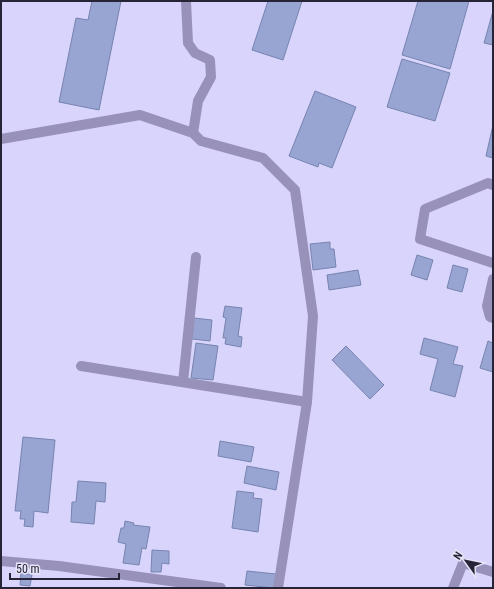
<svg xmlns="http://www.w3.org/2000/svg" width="494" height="589" font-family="'Roboto Condensed',sans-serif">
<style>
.building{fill:#98a5d3;stroke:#7784b0}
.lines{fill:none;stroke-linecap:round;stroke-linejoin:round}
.minor{stroke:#9892ba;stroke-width:10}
</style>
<rect width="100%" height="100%" fill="#d9d4fb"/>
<g class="building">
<polygon points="92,1 121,1 99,110 59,102 76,18 88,20"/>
<polygon points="268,1 302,1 283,60 252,50"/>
<polygon points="418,1 469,1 450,69 402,55"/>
<polygon points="493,11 493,45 484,43"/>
<polygon points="402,59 450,73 435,121 387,107"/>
<polygon points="315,91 356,107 332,168 319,163 318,167 289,156"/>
<polygon points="493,125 493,158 486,156"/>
<polygon points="330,242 330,249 334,249 336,267 313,270 310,244"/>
<polygon points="417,255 433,260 427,280 411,275"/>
<polygon points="453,265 468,269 462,292 447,288"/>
<polygon points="358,270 361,285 329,290 327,275"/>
<polygon points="225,306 242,308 238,336 242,337 241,347 225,344 226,338 223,338 226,318 223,317"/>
<polygon points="194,318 212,320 210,341 192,339"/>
<polygon points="424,338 458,347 453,364 463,366 455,397 430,390 438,359 420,354"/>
<polygon points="488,341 493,343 493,372 480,368"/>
<polygon points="196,343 218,346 213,380 191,378"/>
<polygon points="346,346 384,385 370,399 332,360"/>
<polygon points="23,437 55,440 48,513 34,511 33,527 24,526 25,519 20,519 21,511 15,511"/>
<polygon points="220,441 254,447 251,462 218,456"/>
<polygon points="247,466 279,472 276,490 244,483"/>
<polygon points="78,481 106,483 105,502 96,501 94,524 71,522 72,502 76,502"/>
<polygon points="237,491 254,493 253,498 262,499 258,532 232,528"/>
<polygon points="125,521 134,523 133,525 150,527 146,549 142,548 139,565 123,563 126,544 118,542 121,528 124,528"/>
<polygon points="152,550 169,551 169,564 162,563 161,572 151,572"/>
<polygon points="247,571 276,574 274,588 245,585"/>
<polygon points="21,573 32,575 30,586 20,585"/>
</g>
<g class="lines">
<g class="minor">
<polyline points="186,1 188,43 195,53 210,60 211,77 198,101 193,133"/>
<polyline points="1,139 140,115 193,133 201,141 263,158 295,190 313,316 307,402 278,588"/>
<polyline points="493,185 488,183 425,209 420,239 493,263"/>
<polyline points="493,279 487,306 490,317 493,318"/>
<polyline points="81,366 307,402"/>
<polyline points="183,382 196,257"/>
<polyline points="1,561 59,566 221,588"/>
<polyline points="453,588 463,563 493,572"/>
</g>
</g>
<rect width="494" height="589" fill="none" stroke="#272437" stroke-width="4"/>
<g transform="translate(466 561) rotate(303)" stroke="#e6e4f8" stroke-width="3" paint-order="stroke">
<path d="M0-3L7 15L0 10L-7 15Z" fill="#272437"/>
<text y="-6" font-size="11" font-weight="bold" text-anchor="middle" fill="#272437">N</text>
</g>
<path d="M10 573v6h109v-6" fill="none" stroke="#272437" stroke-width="2"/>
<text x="16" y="573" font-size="12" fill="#272437" stroke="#e6e4f8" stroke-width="3" paint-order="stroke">50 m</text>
</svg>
